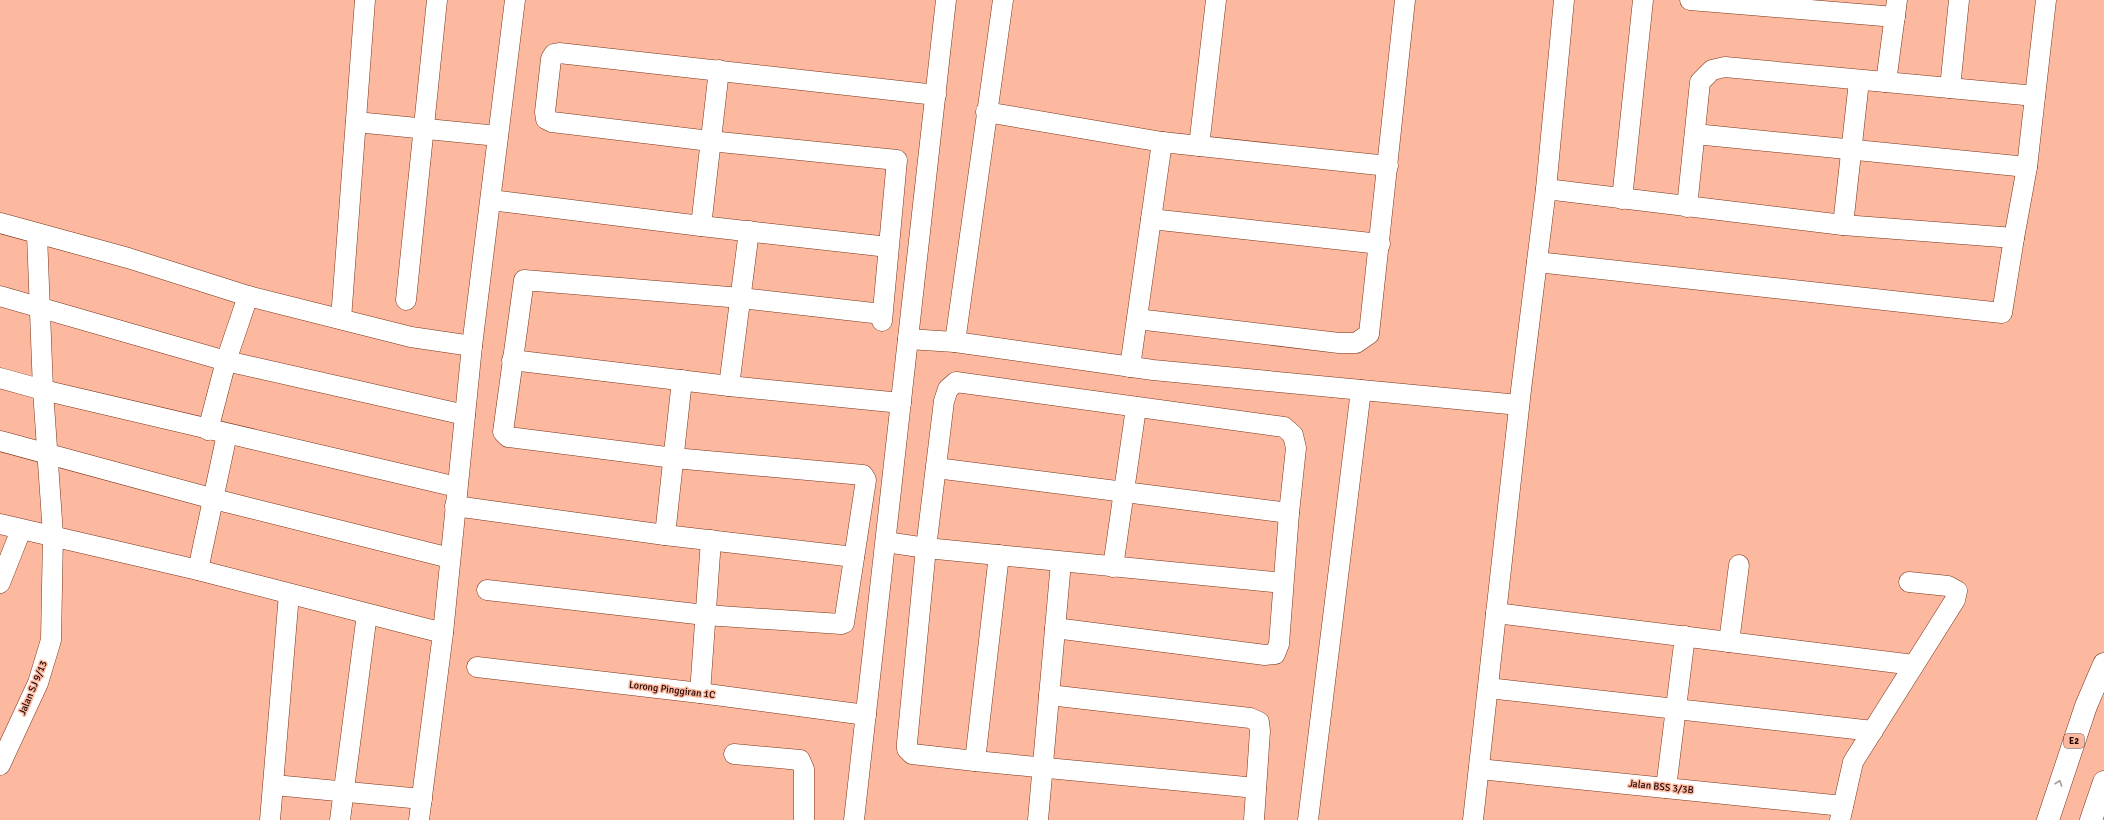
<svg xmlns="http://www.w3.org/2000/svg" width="2104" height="820" font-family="Signika,sans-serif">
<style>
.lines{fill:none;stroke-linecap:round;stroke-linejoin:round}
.minor-casing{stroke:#7a3316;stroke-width:21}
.highway-casing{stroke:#7a3316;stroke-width:23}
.minor{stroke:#fff;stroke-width:20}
.highway{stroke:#fff;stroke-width:22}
.oneway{stroke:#a59a99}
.labels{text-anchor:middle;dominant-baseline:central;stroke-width:3;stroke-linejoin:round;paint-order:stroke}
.shield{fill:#fdb9a0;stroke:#603930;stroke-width:1}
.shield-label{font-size:9px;font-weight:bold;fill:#1d0200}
.street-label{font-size:10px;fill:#1d0200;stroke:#fdb9a0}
</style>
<rect width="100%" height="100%" fill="#fdb9a0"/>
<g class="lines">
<g class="minor-casing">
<g id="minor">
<polyline points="1690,0 1895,17"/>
<polyline points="1886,82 1897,0"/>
<polyline points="1950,88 1959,0"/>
<polyline points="986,112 1162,142 1388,166"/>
<polyline points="356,122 498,136"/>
<polyline points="1695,134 2027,167"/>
<polyline points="1199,146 1216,0"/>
<polyline points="1546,189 1843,225 2014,238 2027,167 2046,0"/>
<polyline points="1622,199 1643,0"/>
<polyline points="491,200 701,226 888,247"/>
<polyline points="1687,207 1700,82 1712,70 1725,67 2035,96"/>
<polyline points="1151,219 1380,244"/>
<polyline points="0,223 128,258 248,296 411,337 472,346"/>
<polyline points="1843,225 1859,81"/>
<polyline points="701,226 719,70"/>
<polyline points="1537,262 2002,313 2014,238"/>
<polyline points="0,296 226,361 465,415"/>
<polyline points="406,300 437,0"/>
<polyline points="341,319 365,0"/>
<polyline points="1137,319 1339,343 1356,343 1369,334 1405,0"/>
<polyline points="882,321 897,160 710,141 552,122 546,119 545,112 551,59 554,54 559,53 936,95"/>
<polyline points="908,339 955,342 1153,370 1519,405"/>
<polyline points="955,342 1003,0"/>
<polyline points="512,360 729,386 901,403"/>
<polyline points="1130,367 1162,142"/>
<polyline points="0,378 43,390 457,487"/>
<polyline points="729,386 749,231"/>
<polyline points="208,430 226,361 248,296"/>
<polyline points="0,441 214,499 450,558"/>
<polyline points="936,468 1289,513"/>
<polyline points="455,506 665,535 854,557"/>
<polyline points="0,524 198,570 443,633"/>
<polyline points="665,535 682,380"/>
<polyline points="886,542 926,548 1283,583"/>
<polyline points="1113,567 1136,408"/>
<polyline points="198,570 227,434"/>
<polyline points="0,583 21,530"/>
<polyline points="487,590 705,615 841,624 844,623 866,480 863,475 674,458 508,437 503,432 524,280 741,298 882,314"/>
<polyline points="1496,613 1914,665"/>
<polyline points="1055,628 1265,655 1275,654 1279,644 1289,513 1296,448 1293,435 1284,427 956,382 948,389 944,401 926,548 907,743 907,749 912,754 975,761 1256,788"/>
<polyline points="1729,642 1739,565"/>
<polyline points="477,667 700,693 866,715"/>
<polyline points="1488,688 1873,731"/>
<polyline points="700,693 711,540"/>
<polyline points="1049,695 1250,718 1259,722 1260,731 1254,820"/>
<polyline points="734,754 800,760 804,769 804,820"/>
<polyline points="975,761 999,555"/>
<polyline points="0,765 38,683 51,640 53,535 43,390 37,234"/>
<polyline points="1479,769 1843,806"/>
<polyline points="274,785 422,799"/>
<polyline points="1666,788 1685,636"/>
<polyline points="270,820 289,594"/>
<polyline points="340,820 367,614"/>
<polyline points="419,820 443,633 472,346 515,0"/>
<polyline points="854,820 946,0"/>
<polyline points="1038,820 1061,562"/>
<polyline points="1308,820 1361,390"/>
<polyline points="1473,820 1521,390 1546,189 1564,0"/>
<polyline points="1840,820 1853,762 1955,600 1957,591 1948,586 1909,582"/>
</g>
</g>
<g class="highway-casing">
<g id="highway">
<polyline points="2048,820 2086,706 2104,664"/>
<polyline points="2091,820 2104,782"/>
</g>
</g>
<use href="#minor" class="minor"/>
<use href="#highway" class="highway"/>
</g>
<defs><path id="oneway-chevron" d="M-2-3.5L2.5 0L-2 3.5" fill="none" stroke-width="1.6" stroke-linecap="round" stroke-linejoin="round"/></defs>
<use class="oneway" href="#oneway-chevron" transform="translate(2059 783) rotate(-71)"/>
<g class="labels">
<rect class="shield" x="2064" y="734" width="20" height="14" rx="3"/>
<g class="shield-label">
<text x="2074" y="741">E2</text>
</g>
<g class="street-label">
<text transform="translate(33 688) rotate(-67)">Jalan SJ 9/13</text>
<text transform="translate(672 690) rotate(7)">Lorong Pinggiran 1C</text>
<text transform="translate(1661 787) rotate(6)">Jalan BSS 3/3B</text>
</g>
</g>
</svg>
